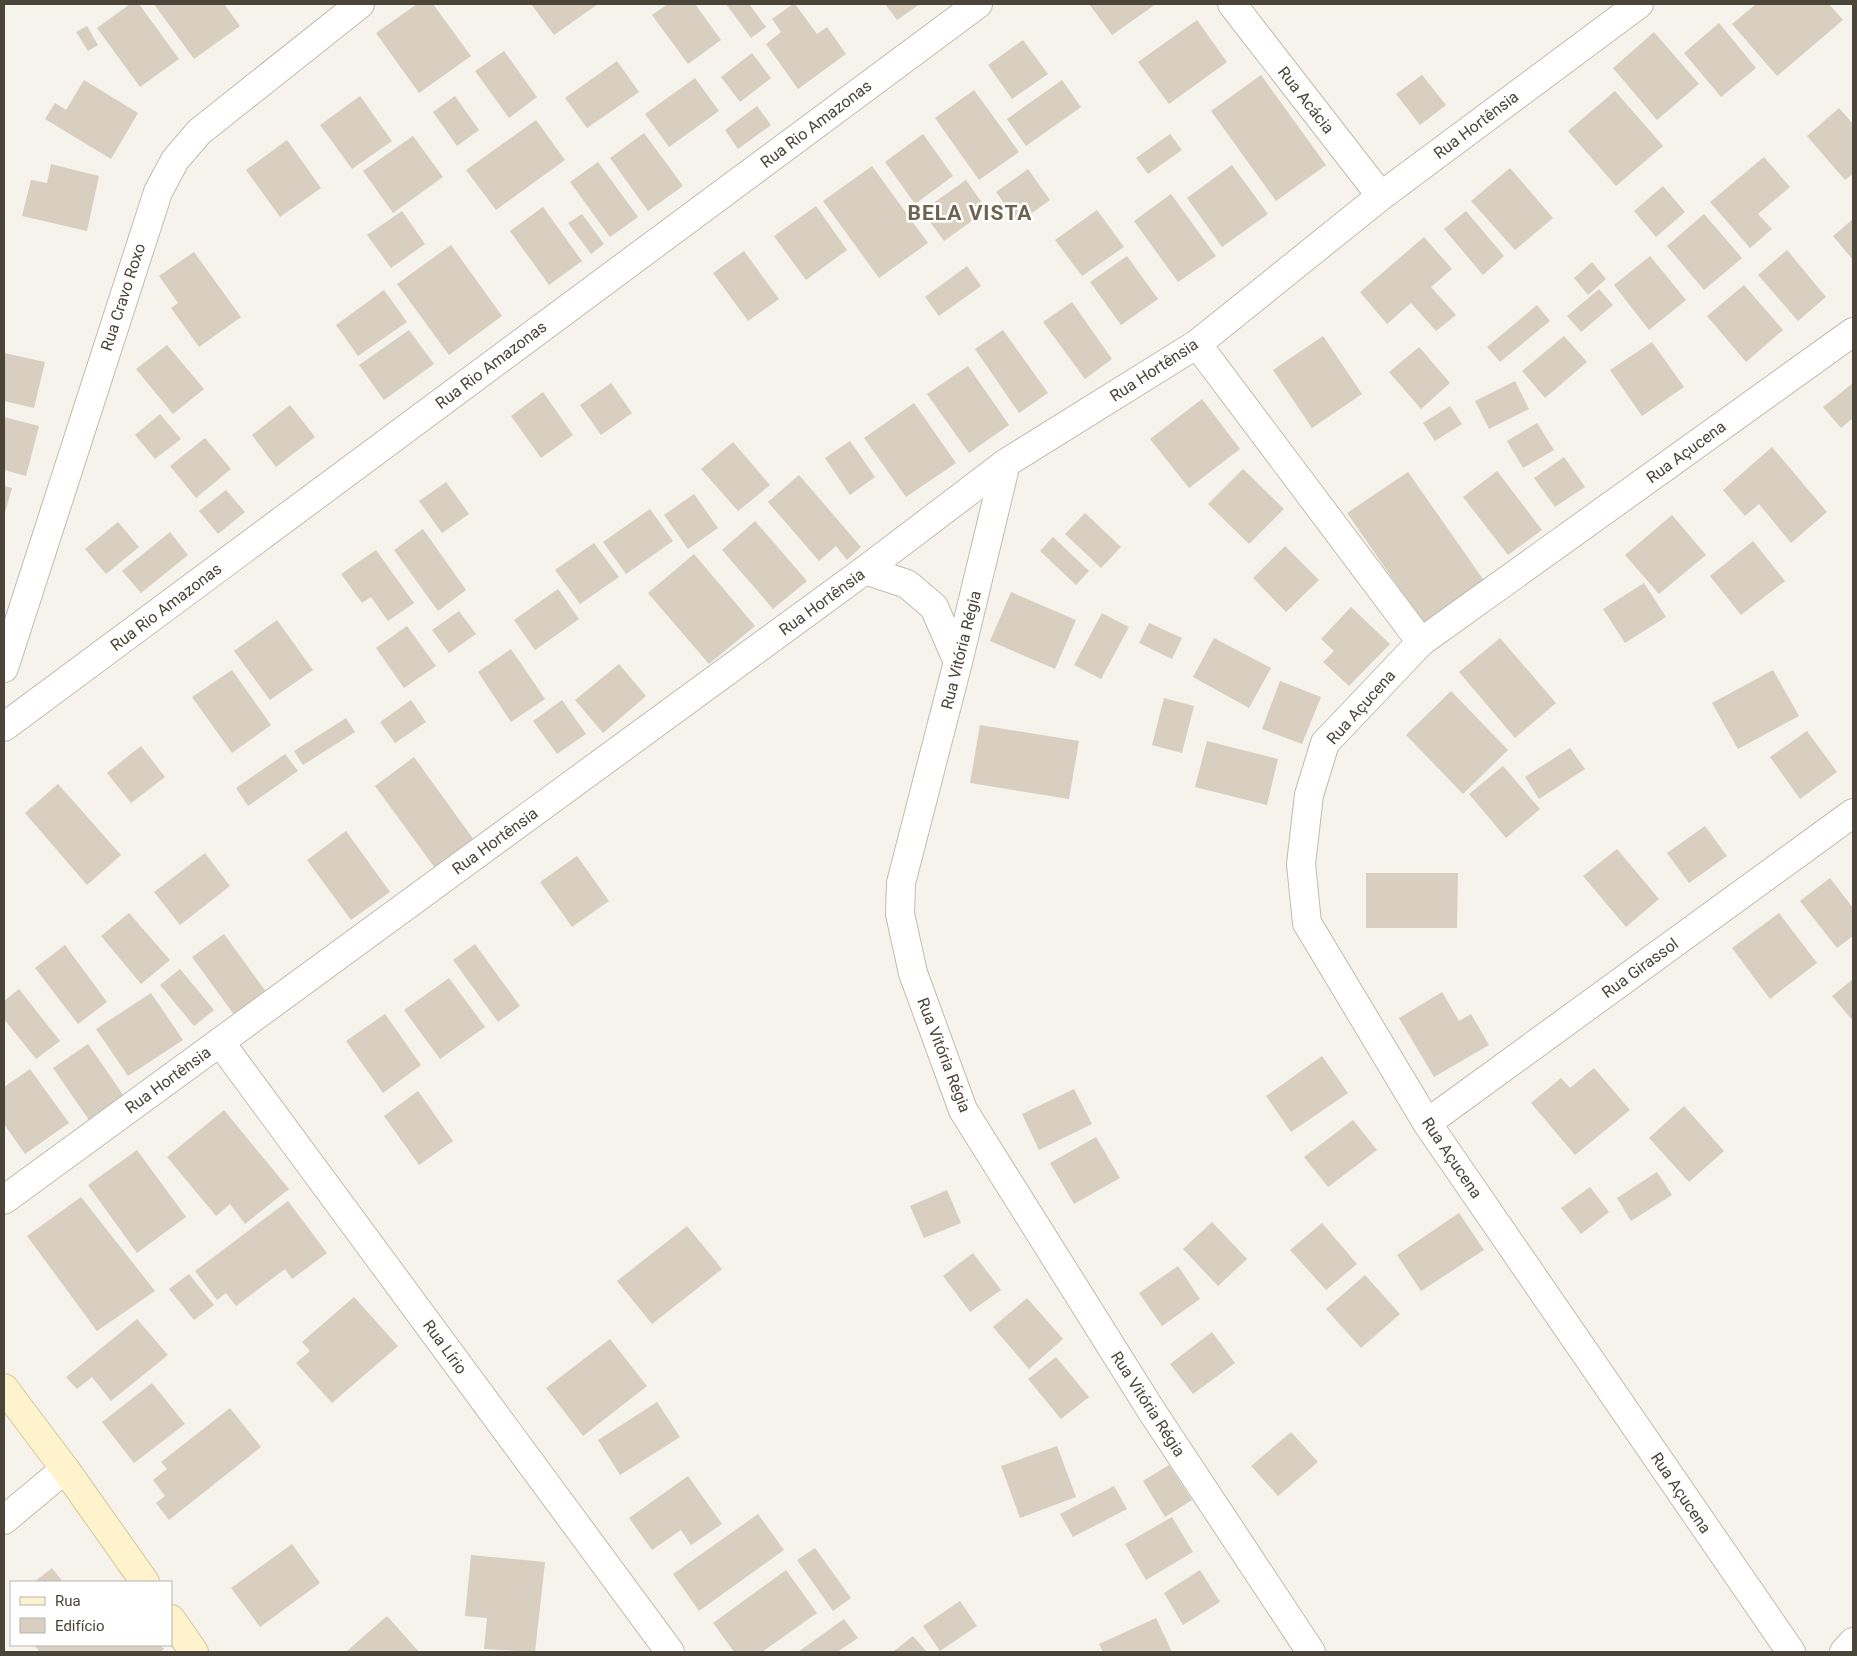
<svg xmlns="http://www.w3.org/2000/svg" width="1857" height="1656" font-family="Roboto,sans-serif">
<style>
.building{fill:#d8cfc1}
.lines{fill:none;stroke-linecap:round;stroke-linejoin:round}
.street-casing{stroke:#c2bbae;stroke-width:30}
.secondary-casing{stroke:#d6c79b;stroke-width:30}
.street{stroke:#fff;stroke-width:28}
.secondary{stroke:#fff3cd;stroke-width:28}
.labels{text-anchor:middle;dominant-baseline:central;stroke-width:5;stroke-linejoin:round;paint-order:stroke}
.street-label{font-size:16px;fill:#4b4439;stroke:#fff}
.district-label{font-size:21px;font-weight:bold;letter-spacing:1px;fill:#6e6250;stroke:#fff}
</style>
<rect width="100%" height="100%" fill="#f6f3ec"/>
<g class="building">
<polygon points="130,4 139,4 179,59 140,87 97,28"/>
<polygon points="154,4 224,4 240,26 194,59"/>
<polygon points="417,4 433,4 471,56 419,93 376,33"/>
<polygon points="531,4 598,4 554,35"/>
<polygon points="668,4 695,4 721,40 688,64 652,15"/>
<polygon points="726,4 749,4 766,27 751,38"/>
<polygon points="793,4 795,4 817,34 827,27 846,54 798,89 766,44 781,32 772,19"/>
<polygon points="885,4 920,4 897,20"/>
<polygon points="1089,4 1156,4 1112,35"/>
<polygon points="1756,4 1829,4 1843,20 1777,76 1732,24"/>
<polygon points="1197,20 1227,62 1169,104 1138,62"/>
<polygon points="1719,23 1756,68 1721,97 1684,53"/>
<polygon points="87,26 98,45 88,51 76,32"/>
<polygon points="1654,32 1699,84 1657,120 1613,68"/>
<polygon points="1023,40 1048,74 1012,99 988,65"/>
<polygon points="504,51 537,97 509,118 475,71"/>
<polygon points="752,53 771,78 740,102 721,77"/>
<polygon points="617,61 639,92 587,128 565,98"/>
<polygon points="1261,75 1326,165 1276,201 1211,111"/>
<polygon points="1422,75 1446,105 1420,125 1396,94"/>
<polygon points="695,78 719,111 669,147 645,114"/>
<polygon points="84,80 138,113 111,159 45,119 55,103 66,110"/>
<polygon points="1062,80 1081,107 1026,146 1007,119"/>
<polygon points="974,90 1019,152 979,180 935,118"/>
<polygon points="1615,91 1663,146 1616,186 1568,131"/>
<polygon points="360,96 392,141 352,169 320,125"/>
<polygon points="455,96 479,130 457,146 433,112"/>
<polygon points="757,106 771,125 738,149 725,130"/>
<polygon points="1839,108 1853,124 1853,174 1845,180 1807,136"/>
<polygon points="536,120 565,160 496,210 466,170"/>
<polygon points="644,133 683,186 648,211 610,158"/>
<polygon points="923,134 953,176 915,204 885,162"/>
<polygon points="1170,134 1182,150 1148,174 1136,158"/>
<polygon points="413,136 443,177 393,213 363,171"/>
<polygon points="287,140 321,188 280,217 246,170"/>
<polygon points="1764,157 1790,187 1758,214 1772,229 1750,248 1710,202"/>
<polygon points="598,162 638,217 610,237 570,182"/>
<polygon points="51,164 99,176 87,231 22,216 31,180 47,183"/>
<polygon points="1232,165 1268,214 1222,247 1187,198"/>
<polygon points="872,166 928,243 879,278 823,201"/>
<polygon points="1510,168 1553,218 1515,250 1471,201"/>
<polygon points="1028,169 1050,200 1018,223 996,192"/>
<polygon points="966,180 987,210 944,241 922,211"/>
<polygon points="1663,186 1685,212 1656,237 1634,211"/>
<polygon points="1171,194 1216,256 1178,282 1134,221"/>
<polygon points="816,206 847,250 806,280 774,236"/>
<polygon points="543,207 582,261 549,285 510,231"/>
<polygon points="1097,210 1124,247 1082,276 1055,240"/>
<polygon points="402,211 425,244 391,268 367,235"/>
<polygon points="1466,211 1504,256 1483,275 1444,229"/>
<polygon points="582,214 604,244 591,254 568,223"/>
<polygon points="1704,214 1742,258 1704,290 1667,246"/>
<polygon points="1853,219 1853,260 1833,236"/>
<polygon points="1424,237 1452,269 1431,287 1456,315 1436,331 1411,303 1387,324 1360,292"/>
<polygon points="451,245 502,316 449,355 397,284"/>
<polygon points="1787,250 1826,297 1798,321 1758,275"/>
<polygon points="744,251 779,299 748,321 713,273"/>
<polygon points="194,252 241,317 199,347 171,308 178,303 159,276"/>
<polygon points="1127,256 1158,299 1121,325 1090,282"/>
<polygon points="1650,256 1686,300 1649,330 1614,285"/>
<polygon points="1592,262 1606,279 1588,295 1574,278"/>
<polygon points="967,266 981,286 939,316 925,297"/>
<polygon points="1744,285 1783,330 1746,362 1707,316"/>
<polygon points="1599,289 1613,305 1581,332 1567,316"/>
<polygon points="384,290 407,322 358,356 336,325"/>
<polygon points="1072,302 1112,359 1085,379 1043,322"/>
<polygon points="1537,305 1550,321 1500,362 1487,347"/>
<polygon points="409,330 434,364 384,400 359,365"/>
<polygon points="1003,330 1048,393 1019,413 975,349"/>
<polygon points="1323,336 1362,394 1312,428 1273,370"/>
<polygon points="1564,336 1587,362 1545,398 1522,371"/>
<polygon points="1652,342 1684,387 1642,416 1610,370"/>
<polygon points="167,345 204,389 173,414 136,369"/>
<polygon points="1419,347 1450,383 1421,409 1389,372"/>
<polygon points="4,353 45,362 34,408 4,401"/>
<polygon points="968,366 1009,425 969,453 927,394"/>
<polygon points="1515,381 1529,409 1489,429 1475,401"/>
<polygon points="611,383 632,413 601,435 580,405"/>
<polygon points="1853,383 1853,418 1841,428 1823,407"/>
<polygon points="543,392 573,435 541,458 511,416"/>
<polygon points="1202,399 1240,449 1189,488 1150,439"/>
<polygon points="914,403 956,463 906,497 864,438"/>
<polygon points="290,405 315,437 276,467 252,435"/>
<polygon points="1450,406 1462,424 1435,441 1423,423"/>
<polygon points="160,414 181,439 155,459 135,435"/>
<polygon points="4,417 39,426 26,476 4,470"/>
<polygon points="1537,423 1554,450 1523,468 1507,441"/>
<polygon points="205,438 231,469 196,498 170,466"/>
<polygon points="850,441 875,477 850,495 825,458"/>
<polygon points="733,442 770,485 738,511 701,469"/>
<polygon points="1772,447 1827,512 1791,543 1759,504 1745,516 1723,490"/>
<polygon points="1564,457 1585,487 1555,507 1534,478"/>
<polygon points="1243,469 1284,509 1249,544 1208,504"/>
<polygon points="1497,471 1542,530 1508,555 1463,497"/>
<polygon points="1408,472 1485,582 1424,624 1347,513"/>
<polygon points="799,475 861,547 847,560 836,546 819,561 768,502"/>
<polygon points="446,482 469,514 442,533 419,501"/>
<polygon points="4,486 12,488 4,516"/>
<polygon points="226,490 245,512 218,534 199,511"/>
<polygon points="694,494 718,528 688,549 664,515"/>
<polygon points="650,509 673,541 626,574 603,542"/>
<polygon points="1085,513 1121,547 1101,568 1065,534"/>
<polygon points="1672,515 1706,555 1659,594 1625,555"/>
<polygon points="755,521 807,581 773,609 722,550"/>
<polygon points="118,522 139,547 106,574 85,549"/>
<polygon points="423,529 466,590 438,611 394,550"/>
<polygon points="170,532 188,555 141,593 122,571"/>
<polygon points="1053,537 1089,571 1076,585 1040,551"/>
<polygon points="1753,541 1785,581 1741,615 1710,576"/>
<polygon points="594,543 619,577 580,604 555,570"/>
<polygon points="1285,546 1319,580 1286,612 1253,578"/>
<polygon points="376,550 414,603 388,621 371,597 362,603 341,574"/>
<polygon points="694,554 755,626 709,664 648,593"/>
<polygon points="1644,583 1666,617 1625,643 1603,609"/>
<polygon points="558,589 579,619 535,650 514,620"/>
<polygon points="1011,592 1076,620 1055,669 990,641"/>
<polygon points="1351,607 1390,644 1349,686 1323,662 1334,651 1321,639"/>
<polygon points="459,611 476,634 449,653 432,630"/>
<polygon points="1102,613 1129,627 1101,679 1074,665"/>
<polygon points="277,620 313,670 270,700 234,651"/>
<polygon points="1149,623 1182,638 1172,659 1139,643"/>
<polygon points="407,626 436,666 404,688 376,648"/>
<polygon points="1214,638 1271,668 1249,708 1193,677"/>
<polygon points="1500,638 1556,703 1515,738 1459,672"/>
<polygon points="511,649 545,699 511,722 478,672"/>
<polygon points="619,664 646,696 603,733 575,700"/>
<polygon points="232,670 271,725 232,753 192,697"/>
<polygon points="1773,670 1799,716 1738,749 1712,703"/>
<polygon points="1280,681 1321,697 1302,744 1262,729"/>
<polygon points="1451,691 1508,750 1463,794 1406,735"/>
<polygon points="1164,698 1194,706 1182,753 1152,745"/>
<polygon points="411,700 426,722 395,743 380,722"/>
<polygon points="562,700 586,734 557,754 533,721"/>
<polygon points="346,718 355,732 303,765 294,751"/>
<polygon points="980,725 1079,741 1069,799 970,783"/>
<polygon points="1807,731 1837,772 1800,799 1770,757"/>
<polygon points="1207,741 1278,759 1267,805 1195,787"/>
<polygon points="141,746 165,777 131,803 107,773"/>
<polygon points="1570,748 1585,769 1539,799 1525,777"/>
<polygon points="285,754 298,771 248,806 236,788"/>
<polygon points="414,757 474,840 435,868 375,786"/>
<polygon points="1503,766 1540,809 1506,838 1469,794"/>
<polygon points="58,784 121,855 87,885 25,813"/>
<polygon points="1705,826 1727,856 1689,883 1667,853"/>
<polygon points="346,831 390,892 351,920 307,860"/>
<polygon points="1617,849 1659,899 1626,927 1583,876"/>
<polygon points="205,853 230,886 180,925 154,892"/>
<polygon points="577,856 609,901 572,927 540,882"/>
<polygon points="1366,873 1458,873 1457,928 1366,928"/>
<polygon points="1830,878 1853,908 1853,936 1837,948 1800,901"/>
<polygon points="129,913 170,960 141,984 101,936"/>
<polygon points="1779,913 1817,963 1770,999 1732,948"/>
<polygon points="224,934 267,993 235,1016 192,957"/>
<polygon points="475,944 520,1006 498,1022 453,960"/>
<polygon points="65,945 107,1002 78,1024 35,968"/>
<polygon points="180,969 214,1010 194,1026 160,985"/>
<polygon points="449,978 485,1027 440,1059 404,1010"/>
<polygon points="1853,979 1853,1021 1832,996"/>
<polygon points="19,989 60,1041 36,1059 4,1019 4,1001"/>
<polygon points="1442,992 1459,1021 1471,1014 1489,1045 1434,1077 1399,1018"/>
<polygon points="151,993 183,1040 128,1076 96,1029"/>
<polygon points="385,1014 421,1065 383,1093 346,1041"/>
<polygon points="88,1044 124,1096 89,1120 53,1068"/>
<polygon points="1322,1056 1348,1093 1291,1132 1266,1096"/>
<polygon points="1594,1068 1630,1110 1575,1155 1531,1103 1561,1078 1570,1088"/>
<polygon points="30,1069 69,1123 25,1154 4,1124 4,1087"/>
<polygon points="1074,1089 1092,1124 1039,1150 1022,1114"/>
<polygon points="418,1091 453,1141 419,1165 384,1116"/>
<polygon points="1684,1106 1724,1151 1689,1182 1649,1138"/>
<polygon points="224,1110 289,1189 245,1224 230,1204 216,1216 167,1157"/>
<polygon points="1353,1120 1377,1150 1328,1187 1304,1157"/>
<polygon points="1096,1137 1120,1178 1074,1204 1050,1163"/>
<polygon points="137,1150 186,1217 137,1253 88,1185"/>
<polygon points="1657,1172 1672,1195 1631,1221 1617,1198"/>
<polygon points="1590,1187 1609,1212 1581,1234 1561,1208"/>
<polygon points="947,1190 961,1223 924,1238 910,1206"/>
<polygon points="81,1197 155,1291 97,1331 27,1236"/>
<polygon points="288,1201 327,1253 292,1279 285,1269 236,1306 226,1293 217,1300 195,1271"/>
<polygon points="1459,1213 1484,1250 1421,1291 1397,1255"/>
<polygon points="1212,1222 1247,1259 1218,1286 1183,1249"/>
<polygon points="1322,1223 1357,1264 1326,1290 1290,1250"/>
<polygon points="687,1226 722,1269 652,1324 617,1281"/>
<polygon points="973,1253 1001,1290 970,1312 943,1276"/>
<polygon points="1178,1266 1200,1299 1162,1326 1139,1293"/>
<polygon points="189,1274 214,1305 194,1320 169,1289"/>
<polygon points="1365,1275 1400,1314 1361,1348 1326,1309"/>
<polygon points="354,1297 398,1346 332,1403 296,1363 310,1351 302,1342"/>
<polygon points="1027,1298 1063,1339 1029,1369 993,1327"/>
<polygon points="137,1319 168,1355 111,1401 92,1377 77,1389 66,1377"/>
<polygon points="1212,1332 1235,1363 1193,1394 1170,1364"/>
<polygon points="610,1339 647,1386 583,1436 546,1388"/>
<polygon points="1056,1357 1089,1397 1061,1419 1028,1379"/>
<polygon points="152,1383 185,1424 134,1463 102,1422"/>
<polygon points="657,1402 680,1437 620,1475 598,1440"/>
<polygon points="230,1408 261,1447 169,1520 156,1503 165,1496 153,1480 167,1469 161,1462"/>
<polygon points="1291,1432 1318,1462 1278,1496 1251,1466"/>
<polygon points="1057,1446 1076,1497 1020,1518 1001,1466"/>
<polygon points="1169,1465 1192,1500 1165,1517 1143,1481"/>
<polygon points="688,1476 722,1524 691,1545 681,1530 652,1550 629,1518"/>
<polygon points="1114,1486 1127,1509 1073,1537 1060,1514"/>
<polygon points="758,1514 784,1550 699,1611 673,1574"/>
<polygon points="1172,1517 1193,1552 1146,1580 1125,1544"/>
<polygon points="292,1544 320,1583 260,1627 231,1588"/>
<polygon points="815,1548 851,1598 833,1611 797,1560"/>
<polygon points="471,1555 545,1562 535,1652 484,1649 487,1618 465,1616"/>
<polygon points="52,1568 63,1582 34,1582"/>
<polygon points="786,1570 817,1613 762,1652 734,1652 713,1623"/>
<polygon points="1200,1570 1220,1602 1183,1625 1164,1593"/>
<polygon points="960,1601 977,1626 940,1651 923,1626"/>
<polygon points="387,1616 419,1652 346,1652"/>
<polygon points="1156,1618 1172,1652 1103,1652 1099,1644"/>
<polygon points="844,1619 858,1638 837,1652 798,1652"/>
<polygon points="913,1636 927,1652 893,1652"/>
<polygon points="34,1645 160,1645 164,1649 160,1652 40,1652"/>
</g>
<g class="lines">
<g class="street-casing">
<g id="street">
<polyline points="1232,4 1381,196"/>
<polyline points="1197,344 1421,642"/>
<polyline points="1006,463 958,662 901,883 900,914 913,973 963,1110 1151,1410 1311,1652"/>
<polyline points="865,570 907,584 934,607 958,662"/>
<polyline points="4,668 158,192 175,160 199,132 360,4"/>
<polyline points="4,727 978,4"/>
<polyline points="220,1042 670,1652"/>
<polyline points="1427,1123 1853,813"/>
<polyline points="4,1200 865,570 1006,463 1197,344 1381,196 1639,4"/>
<polyline points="4,1520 65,1469"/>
<polyline points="1791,1652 1427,1123 1307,923 1301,864 1309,795 1325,743 1421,642 1853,332"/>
<polyline points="1844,1652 1853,1642"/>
</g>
</g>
<g class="secondary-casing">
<g id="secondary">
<polyline points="4,1388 65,1469 145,1582"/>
<polyline points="171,1619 194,1652"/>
</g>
</g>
<use href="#street" class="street"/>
<use href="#secondary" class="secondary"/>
</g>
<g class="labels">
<g class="street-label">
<text transform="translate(1306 100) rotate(52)">Rua Acácia</text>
<text transform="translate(816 124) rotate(-37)">Rua Rio Amazonas</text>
<text transform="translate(1476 125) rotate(-37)">Rua Hortênsia</text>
<text transform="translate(123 297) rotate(-72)">Rua Cravo Roxo</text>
<text transform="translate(491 365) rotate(-37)">Rua Rio Amazonas</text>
<text transform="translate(1154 370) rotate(-33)">Rua Hortênsia</text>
<text transform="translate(1686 452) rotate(-36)">Rua Açucena</text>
<text transform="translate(822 602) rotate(-36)">Rua Hortênsia</text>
<text transform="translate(166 607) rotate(-37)">Rua Rio Amazonas</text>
<text transform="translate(961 650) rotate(-76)">Rua Vitória Régia</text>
<text transform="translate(1361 707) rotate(-48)">Rua Açucena</text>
<text transform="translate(495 841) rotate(-36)">Rua Hortênsia</text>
<text transform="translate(1640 968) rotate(-36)">Rua Girassol</text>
<text transform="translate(944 1055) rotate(69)">Rua Vitória Régia</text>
<text transform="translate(168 1080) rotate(-36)">Rua Hortênsia</text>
<text transform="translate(1452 1158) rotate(56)">Rua Açucena</text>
<text transform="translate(445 1347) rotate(54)">Rua Lírio</text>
<text transform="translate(1148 1404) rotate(57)">Rua Vitória Régia</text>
<text transform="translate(1681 1493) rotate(56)">Rua Açucena</text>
</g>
<g class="district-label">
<text x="970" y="213">BELA VISTA</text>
</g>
</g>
<rect width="1857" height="1656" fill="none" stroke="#4b4439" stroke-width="10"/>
<rect x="10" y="1581" width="162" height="65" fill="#ffffff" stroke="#b7b4b0"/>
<rect x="20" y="1597" width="25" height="8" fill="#fff3cd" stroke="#b7b4b0"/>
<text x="55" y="1606" font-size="15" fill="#4b4439">Rua</text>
<rect x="20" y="1618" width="25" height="15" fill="#d8cfc1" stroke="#b7b4b0"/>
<text x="55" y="1631" font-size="15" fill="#4b4439">Edifício</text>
</svg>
